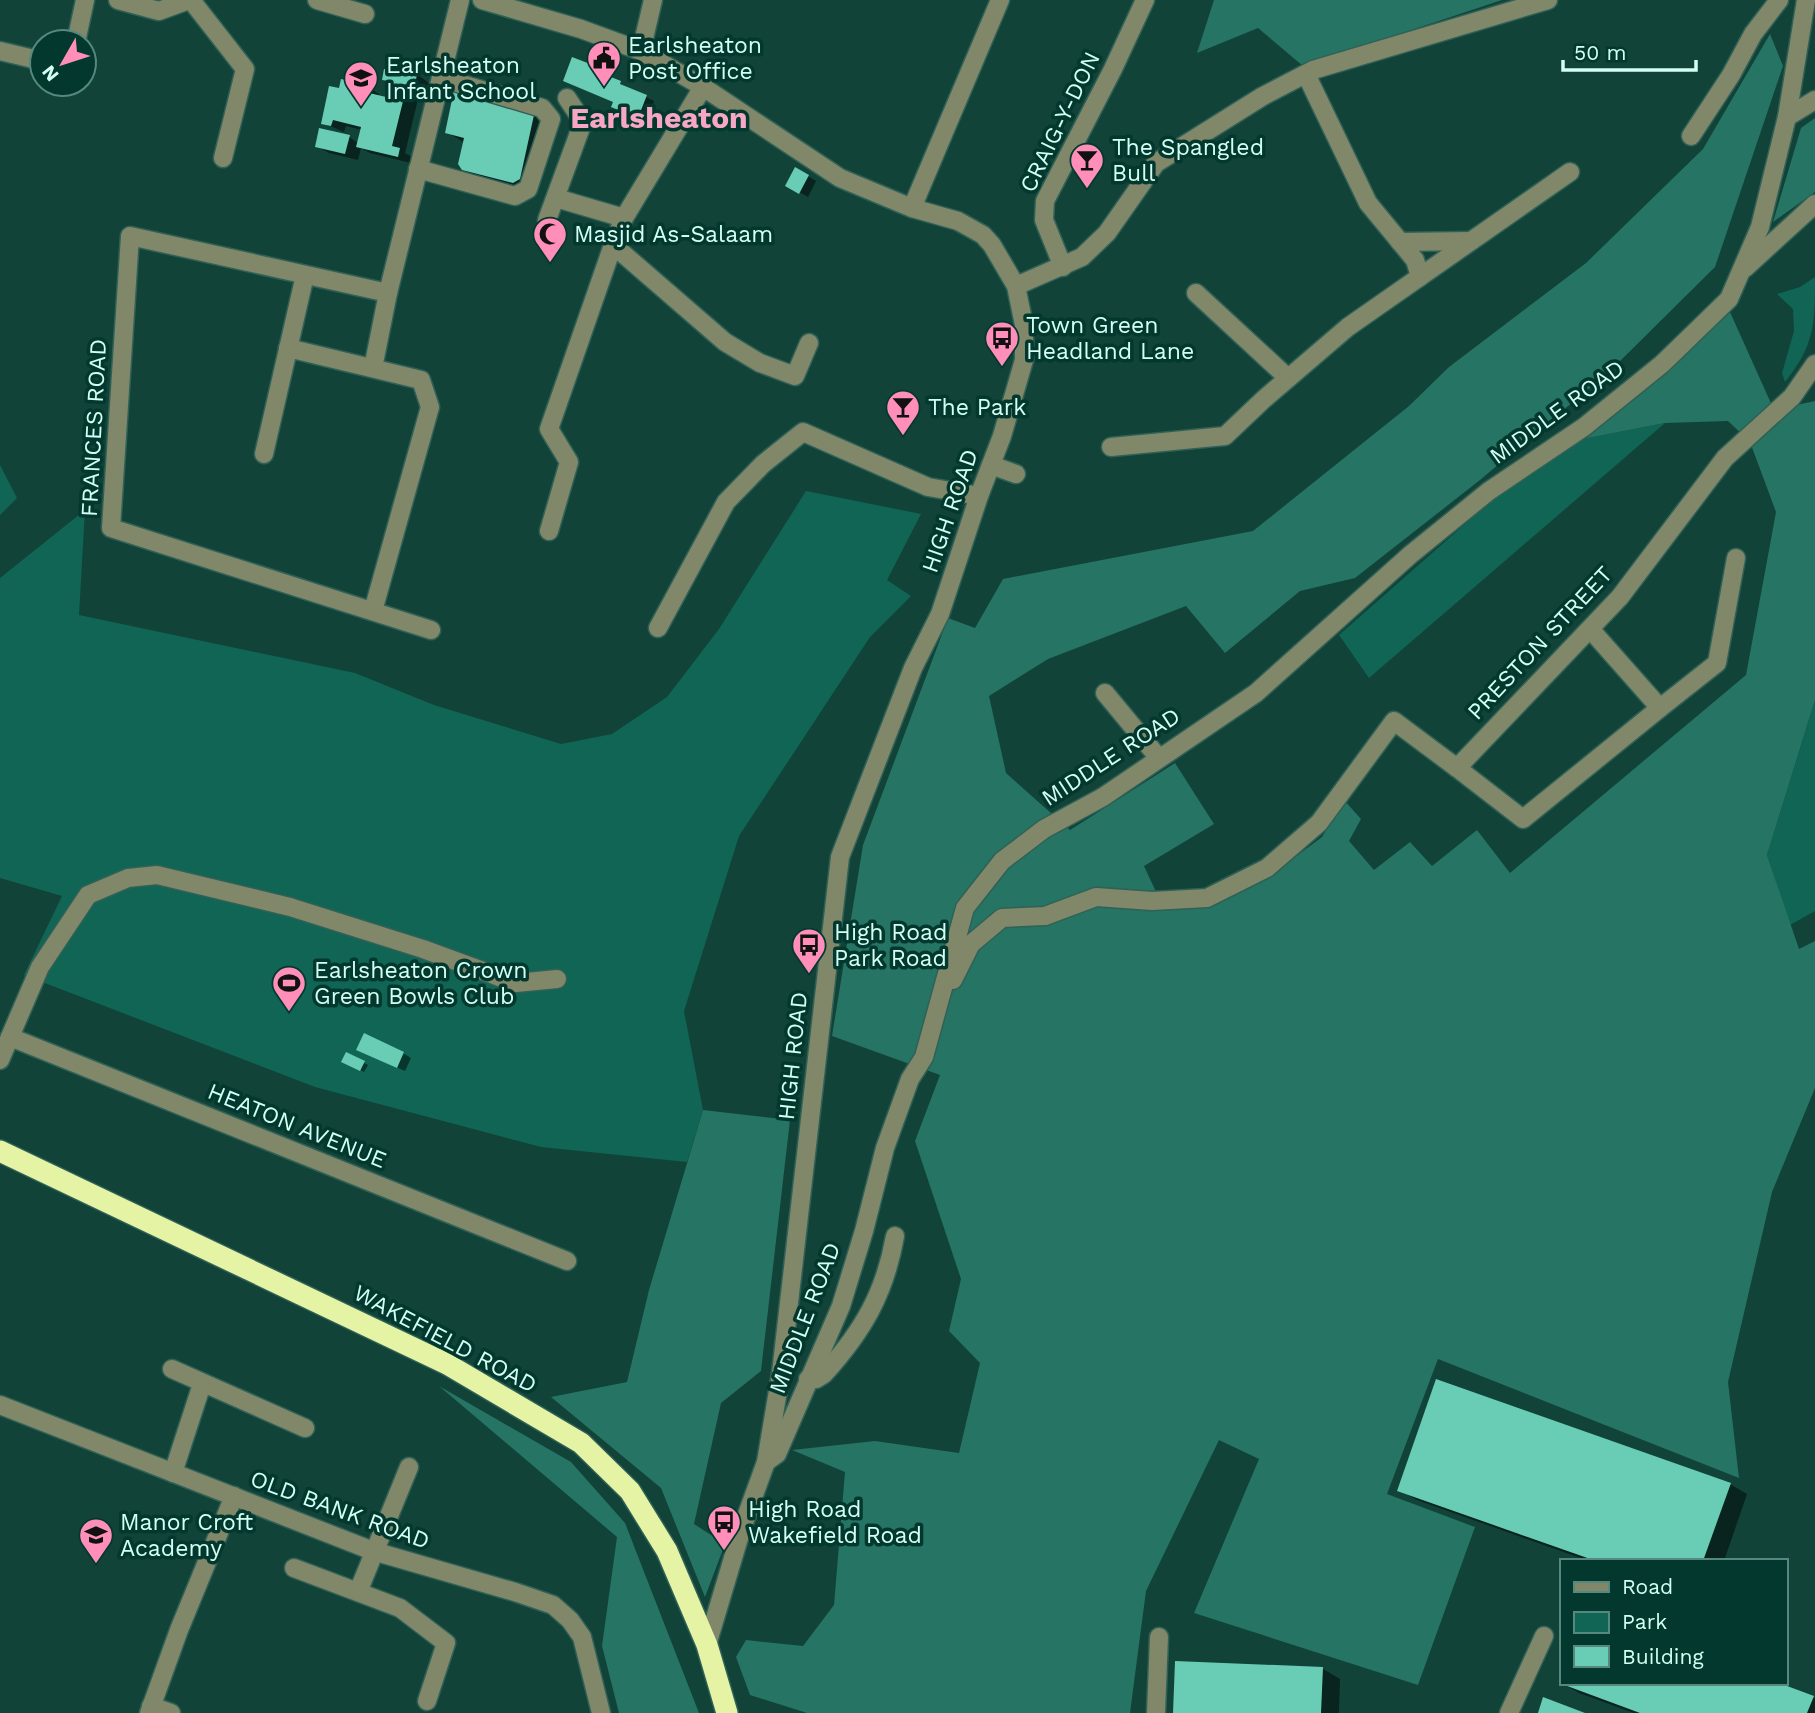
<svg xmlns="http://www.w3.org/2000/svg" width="1815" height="1713" font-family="'Work Sans',sans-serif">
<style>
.green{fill:#106555}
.forest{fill:#257464}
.shadow{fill:#0007}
.building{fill:#69cdb6}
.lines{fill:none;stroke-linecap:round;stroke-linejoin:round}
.minor-casing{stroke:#306157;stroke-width:21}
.highway-casing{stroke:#306157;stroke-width:24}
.minor{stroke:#818769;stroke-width:18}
.highway{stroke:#e5f3a5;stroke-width:21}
.labels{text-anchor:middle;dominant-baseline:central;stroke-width:7;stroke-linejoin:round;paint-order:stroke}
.poi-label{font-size:23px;fill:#d4fff3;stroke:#03382f;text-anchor:start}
.street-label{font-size:23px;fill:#d4fff3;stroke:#03382f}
.district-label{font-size:30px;font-weight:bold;fill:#f7a7c4;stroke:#03382f}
</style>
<rect width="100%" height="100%" fill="#114339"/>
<g class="green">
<path d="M1815,277C1815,323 1815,345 1785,382L1782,373L1794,331L1793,309L1777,294L1800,287Z"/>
<polygon points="1665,423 1369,678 1339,635 1490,502 1583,439"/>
<polygon points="0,465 17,498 0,515"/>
<polygon points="806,491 921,514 887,580 911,596 870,637 739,836 684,1011 703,1110 687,1162 541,1147 315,1087 24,975 62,896 0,878 0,578 85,510 79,615 355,673 434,705 561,744 612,734 667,697 719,629"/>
<polygon points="1815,700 1815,911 1790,925 1767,855"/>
</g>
<g class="forest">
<polygon points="1214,0 1502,0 1303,66 1258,28 1197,53"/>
<polygon points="1770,34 1783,66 1715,267 1611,370 1480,480 1355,578 1300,591 1225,653 1186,606 1048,659 989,696 1006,773 1070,830 1175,763 1214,824 1144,866 1164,909 1210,906 1275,872 1322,837 1344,800 1361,819 1349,841 1374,870 1410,842 1432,866 1477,830 1510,873 1746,675 1776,512 1750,442 1728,421 1665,423 1583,439 1665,373 1730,312 1774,410 1815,401 1815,700 1767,855 1799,949 1815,941 1815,1088 1772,1192 1728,1382 1739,1478 1438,1359 1387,1494 1475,1527 1418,1685 1194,1613 1259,1459 1219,1440 1146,1591 1130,1713 807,1713 750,1695 736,1657 746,1640 803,1646 834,1605 845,1472 792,1450 875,1441 959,1453 980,1363 949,1331 961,1279 915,1141 940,1075 832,1036 863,845 948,618 975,628 1003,579 1253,531 1409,406 1449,367 1586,263 1703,149"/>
<polygon points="1815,118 1815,192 1773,222 1801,128"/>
<polygon points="703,1110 790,1120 761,1371 721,1403 694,1524 725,1544 705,1597 661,1488 551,1397 627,1382 649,1290"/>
<polygon points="439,1386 571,1462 625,1523 699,1713 619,1713 602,1646 617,1537"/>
</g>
<g class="shadow">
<polygon points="406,66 429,83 426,97 419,95 405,153 412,157 411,163 370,153 361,148 358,160 329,153 317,146 349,137 358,143 362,130 346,126 344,132 323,123 340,90 366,86 379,94 378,97 387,99 391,83 384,79 390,72"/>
<polygon points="597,69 605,74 604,76 654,101 647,121 621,111 615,102 573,85"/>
<polygon points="529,112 547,122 532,192 481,179 463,169 465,143 447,132"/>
<polygon points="796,169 816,181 808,197 787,185"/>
<polygon points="403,1053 411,1058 405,1071 366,1054"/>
<polygon points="347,1054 368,1065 364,1072 343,1061"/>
<polygon points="1730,1484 1747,1494 1724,1561 1589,1561 1417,1500 1399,1490"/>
<polygon points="1323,1669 1340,1679 1339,1713 1175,1713"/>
<polygon points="1562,1683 1813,1697 1815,1699 1815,1713 1634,1713 1579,1693"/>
</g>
<g class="building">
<polygon points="572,57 598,67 596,71 621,81 620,84 647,95 638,118 611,107 613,102 563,81"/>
<polygon points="391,60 407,64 405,71 417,74 414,91 406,89 392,146 400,148 398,157 356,147 361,127 333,120 331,126 321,124 329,86 339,88 341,79 367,85 365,92 386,97 389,81 382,80 384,69 389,70"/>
<polygon points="454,90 530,110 534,115 520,179 513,183 462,170 458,164 464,138 445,133"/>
<polygon points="319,128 350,135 345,154 315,147"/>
<polygon points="795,167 809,175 799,194 785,186"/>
<polygon points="364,1033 404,1052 397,1068 356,1050"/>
<polygon points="346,1052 365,1061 360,1071 341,1062"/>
<polygon points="1436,1379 1731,1483 1703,1561 1596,1561 1397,1491"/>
<polygon points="1175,1661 1323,1667 1321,1713 1173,1713"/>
<polygon points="1559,1683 1779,1683 1814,1696 1807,1713 1640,1713"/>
<polygon points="1543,1697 1585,1713 1538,1713"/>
</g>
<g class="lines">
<g class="minor-casing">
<g id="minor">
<polyline points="118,0 159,11 189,0"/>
<polyline points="191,0 245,69 223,158"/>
<polyline points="317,0 365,14"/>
<polyline points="482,0 581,29 641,51 703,87 840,178 912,208 958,221 983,235 992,245 1016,286 1024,325 1024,360 1002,436 979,496 940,614 913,668 840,857 781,1373 766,1462 742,1528 707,1645"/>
<polyline points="76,42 85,0"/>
<polyline points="0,51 42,61"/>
<polyline points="641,51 653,0"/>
<polyline points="1306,74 1368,203 1415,260 1420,277"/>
<polyline points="703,87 624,218 613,245 725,342 760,363 795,376 809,343"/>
<polyline points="1787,117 1815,100"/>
<polyline points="1691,136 1731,75 1753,34 1779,0"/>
<polyline points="418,169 515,196 528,189 551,119 542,108 441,78"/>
<polyline points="556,198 624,218"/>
<polyline points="912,208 1000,0"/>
<polyline points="547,220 583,122 567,98"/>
<polyline points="1400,242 1471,241"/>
<polyline points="1063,267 1044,220 1045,201 1113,69 1145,0"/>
<polyline points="1745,268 1815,204"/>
<polyline points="1016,286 1082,257 1107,233 1156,163 1263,96 1313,70 1548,0"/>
<polyline points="388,293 130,236 111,528 431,630"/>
<polyline points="1196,293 1288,378"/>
<polyline points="288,348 421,380 430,407 373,611"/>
<polyline points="373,368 388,293 460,0"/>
<polyline points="1111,447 1225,436 1264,399 1348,327 1570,172"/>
<polyline points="264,454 305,275"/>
<polyline points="991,465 1016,474"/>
<polyline points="549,531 569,462 549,429 613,245"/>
<polyline points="658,628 726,502 763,464 803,432 928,487 979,496"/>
<polyline points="1591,630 1660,708 1717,663 1736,558"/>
<polyline points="1105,693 1158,757"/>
<polyline points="1457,768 1523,819 1660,708"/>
<polyline points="953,980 971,944 1002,918 1045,916 1096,897 1152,901 1207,898 1267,868 1319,823 1394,721 1457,768 1620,597 1725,458 1792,397 1815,364"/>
<polyline points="10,1037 567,1261"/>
<polyline points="0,1060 40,967 88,895 128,878 157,875 290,907 423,949 516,983 557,979"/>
<polyline points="172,1369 305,1428"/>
<path d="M808,1379H816L824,1374C863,1331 885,1293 895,1236"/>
<polyline points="0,1405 373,1551 515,1592 553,1605 570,1620 582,1637 601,1713"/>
<polyline points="766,1462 777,1454 841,1306 864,1231 885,1148 910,1079 924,1057 965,908 1002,861 1044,829 1103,797 1256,693 1410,555 1489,491 1584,427 1662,364 1729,299 1760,227 1787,117 1806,0"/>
<polyline points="173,1473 202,1384"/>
<polyline points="294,1568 400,1608 446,1643 427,1701"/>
<polyline points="358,1592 409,1467"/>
<polyline points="151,1706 171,1713"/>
<polyline points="149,1713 179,1630 234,1496"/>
<polyline points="1156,1713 1159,1637"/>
<polyline points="1509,1713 1544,1636"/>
</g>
</g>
<g class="highway-casing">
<polyline id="highway" points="0,1151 447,1364 581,1443 630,1491 667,1551 707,1645 727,1713"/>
</g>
<use href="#minor" class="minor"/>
<use href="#highway" class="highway"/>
</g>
<defs>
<g id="civic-pin" transform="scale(1.75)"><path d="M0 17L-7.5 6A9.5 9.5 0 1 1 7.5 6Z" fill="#ff8eb9" stroke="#03382f"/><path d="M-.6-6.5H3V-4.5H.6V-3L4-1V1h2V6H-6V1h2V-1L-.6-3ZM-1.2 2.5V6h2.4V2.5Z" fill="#111"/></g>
<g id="school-pin" transform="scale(1.75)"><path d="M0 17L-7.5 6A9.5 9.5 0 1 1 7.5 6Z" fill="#ff8eb9" stroke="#03382f"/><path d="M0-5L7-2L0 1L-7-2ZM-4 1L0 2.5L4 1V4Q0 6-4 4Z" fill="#111"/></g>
<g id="bar-pin" transform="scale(1.75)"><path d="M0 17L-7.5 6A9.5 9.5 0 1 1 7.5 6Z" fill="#ff8eb9" stroke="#03382f"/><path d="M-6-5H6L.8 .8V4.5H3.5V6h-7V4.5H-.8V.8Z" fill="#111"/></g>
<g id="mosque-pin" transform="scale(1.75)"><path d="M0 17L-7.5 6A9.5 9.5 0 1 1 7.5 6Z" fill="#ff8eb9" stroke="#03382f"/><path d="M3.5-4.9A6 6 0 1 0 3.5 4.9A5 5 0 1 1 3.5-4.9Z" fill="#111"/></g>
<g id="bus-pin" transform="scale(1.75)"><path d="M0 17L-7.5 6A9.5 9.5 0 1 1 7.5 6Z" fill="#ff8eb9" stroke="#03382f"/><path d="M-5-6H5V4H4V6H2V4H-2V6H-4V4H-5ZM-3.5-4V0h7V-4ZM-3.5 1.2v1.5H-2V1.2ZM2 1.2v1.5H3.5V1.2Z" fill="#111"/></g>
<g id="stadium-pin" transform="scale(1.75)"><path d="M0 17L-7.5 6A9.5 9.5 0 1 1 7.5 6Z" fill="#ff8eb9" stroke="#03382f"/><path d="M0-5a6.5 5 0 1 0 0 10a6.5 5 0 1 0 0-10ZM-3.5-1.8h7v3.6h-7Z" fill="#111"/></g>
</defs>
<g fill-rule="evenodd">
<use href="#civic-pin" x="604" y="58"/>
<use href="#school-pin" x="361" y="78"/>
<use href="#bar-pin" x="1087" y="160"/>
<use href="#mosque-pin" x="550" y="234"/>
<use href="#bus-pin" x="1002" y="338"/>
<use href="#bar-pin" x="903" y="407"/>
<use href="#bus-pin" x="809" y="945"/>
<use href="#stadium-pin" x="289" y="983"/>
<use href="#bus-pin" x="724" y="1522"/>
<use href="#school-pin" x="96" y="1535"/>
</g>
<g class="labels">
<g class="poi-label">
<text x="628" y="45">Earlsheaton<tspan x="628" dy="26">Post Office</tspan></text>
<text x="386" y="65">Earlsheaton<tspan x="386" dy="26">Infant School</tspan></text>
<text x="1112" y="147">The Spangled<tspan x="1112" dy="26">Bull</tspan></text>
<text x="574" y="234">Masjid As-Salaam</text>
<text x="1026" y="325">Town Green<tspan x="1026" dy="26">Headland Lane</tspan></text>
<text x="928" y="407">The Park</text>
<text x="834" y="932">High Road<tspan x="834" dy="26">Park Road</tspan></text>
<text x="314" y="970">Earlsheaton Crown<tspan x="314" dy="26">Green Bowls Club</tspan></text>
<text x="748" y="1509">High Road<tspan x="748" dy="26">Wakefield Road</tspan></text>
<text x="120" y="1522">Manor Croft<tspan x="120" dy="26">Academy</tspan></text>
</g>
<g class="street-label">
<text transform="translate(1060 122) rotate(-64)">CRAIG-Y-DON</text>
<text transform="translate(1557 412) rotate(-36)">MIDDLE ROAD</text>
<text transform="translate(94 428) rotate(-87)">FRANCES ROAD</text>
<text transform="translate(950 511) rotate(-71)">HIGH ROAD</text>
<text transform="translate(1540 643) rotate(-47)">PRESTON STREET</text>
<text transform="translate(1111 757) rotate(-33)">MIDDLE ROAD</text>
<text transform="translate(793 1056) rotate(-84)">HIGH ROAD</text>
<text transform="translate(297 1126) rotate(22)">HEATON AVENUE</text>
<text transform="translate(805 1318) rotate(-69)">MIDDLE ROAD</text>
<text transform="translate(445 1339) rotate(28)">WAKEFIELD ROAD</text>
<text transform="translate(340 1510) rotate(20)">OLD BANK ROAD</text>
</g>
<g class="district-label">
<text x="659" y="117">Earlsheaton</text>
</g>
</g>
<rect x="1560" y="1559" width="228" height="126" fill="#03382f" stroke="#57887d" stroke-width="2"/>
<rect x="1574" y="1582" width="35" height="10" fill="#818769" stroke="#57887d" stroke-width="2"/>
<text x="1622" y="1594" font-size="21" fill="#d4fff3">Road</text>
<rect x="1574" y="1612" width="35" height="21" fill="#106555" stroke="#57887d" stroke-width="2"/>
<text x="1622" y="1629" font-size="21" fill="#d4fff3">Park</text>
<rect x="1574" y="1646" width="35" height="21" fill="#69cdb6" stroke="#57887d" stroke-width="2"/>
<text x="1622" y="1664" font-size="21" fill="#d4fff3">Building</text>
<g transform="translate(63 63) rotate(231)"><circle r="33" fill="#03382f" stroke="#57887d" stroke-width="2"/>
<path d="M0-5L12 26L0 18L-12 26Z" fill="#ff8eb9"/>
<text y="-10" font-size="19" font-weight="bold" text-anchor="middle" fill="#d4fff3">N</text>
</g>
<path d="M1563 60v10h133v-10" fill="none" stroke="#d4fff3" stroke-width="3.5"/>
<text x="1574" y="60" font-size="21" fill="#d4fff3" stroke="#03382f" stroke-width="5" paint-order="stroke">50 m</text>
</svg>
